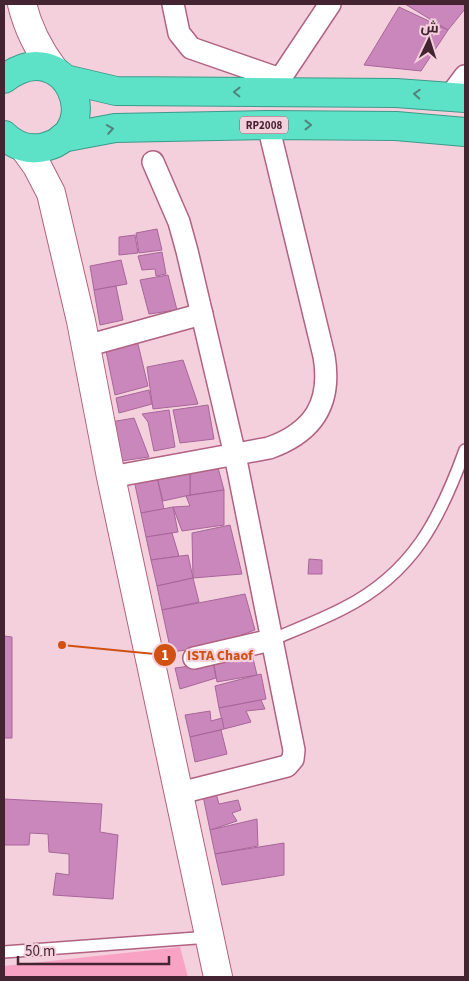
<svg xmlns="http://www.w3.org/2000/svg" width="469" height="981" font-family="'Source Sans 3',Cairo,sans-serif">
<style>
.green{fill:#f8a3c3}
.building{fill:#ca87bb;stroke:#a76699}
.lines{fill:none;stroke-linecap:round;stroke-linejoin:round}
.service-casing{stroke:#b06281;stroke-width:14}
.minor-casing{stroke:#b06281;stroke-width:24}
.tertiary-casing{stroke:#b06281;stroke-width:30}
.trunk-casing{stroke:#3b9a89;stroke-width:30}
.service{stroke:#fff;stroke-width:11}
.minor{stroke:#fff;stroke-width:21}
.tertiary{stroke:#fff;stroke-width:28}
.trunk{stroke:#5ee2c7;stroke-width:28}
.oneway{stroke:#52837c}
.labels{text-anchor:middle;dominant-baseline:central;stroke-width:4.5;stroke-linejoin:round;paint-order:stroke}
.shield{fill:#f4d0dd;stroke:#7a5865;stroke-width:1}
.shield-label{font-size:11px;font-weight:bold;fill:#452431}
.leader{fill:none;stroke:#d05112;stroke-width:2}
.callout-dot{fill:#d05112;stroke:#f4d0dd;stroke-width:2}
.mark-label{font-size:15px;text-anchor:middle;font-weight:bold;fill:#fff}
.callout-label{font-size:14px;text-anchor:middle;font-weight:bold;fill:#d05112;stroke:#f4d0dd;stroke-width:4.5;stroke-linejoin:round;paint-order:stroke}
</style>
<rect width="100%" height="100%" fill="#f4d0dd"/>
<polygon class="green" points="180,947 188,977 4,977 4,966"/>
<g class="building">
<polygon points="405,4 465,4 465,9 448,30"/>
<polygon points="399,7 448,30 421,71 364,65"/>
<polygon points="157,229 162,250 139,253 136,233"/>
<polygon points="135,235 138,253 119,255 119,237"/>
<polygon points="162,252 166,274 156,276 155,269 142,270 138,256"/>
<polygon points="121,260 127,284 94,290 90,266"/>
<polygon points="168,275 177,310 149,314 140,280"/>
<polygon points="116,286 123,320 100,325 94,290"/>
<polygon points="137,340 148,386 115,395 105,346"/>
<polygon points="183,360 198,404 153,409 147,367"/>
<polygon points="149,390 152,404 119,413 116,398"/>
<polygon points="208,405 214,439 180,443 173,410"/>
<polygon points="169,410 175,447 154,451 148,422 142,414"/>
<polygon points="134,418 149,457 121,461 111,422"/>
<polygon points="217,464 224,490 190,495 190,471"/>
<polygon points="190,471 190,495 163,501 157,477"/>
<polygon points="157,477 164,509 141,513 134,480"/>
<polygon points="224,490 224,525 182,531 173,507 190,506 186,496"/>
<polygon points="173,507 178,532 146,537 141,513"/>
<polygon points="230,525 242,574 193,578 192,533"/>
<polygon points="172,533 179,556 151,560 146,537"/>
<polygon points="188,555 193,578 157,586 151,560"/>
<polygon points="309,559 322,560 322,574 308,574"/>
<polygon points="193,578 199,602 162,610 157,586"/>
<polygon points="245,594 255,630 209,647 171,652 162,610"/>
<polygon points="4,636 12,637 12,738 4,738"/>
<polygon points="251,650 257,675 217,682 213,659"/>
<polygon points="213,663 216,678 180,689 175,668"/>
<polygon points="261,674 266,699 219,708 215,686"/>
<polygon points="261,700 265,709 246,711 251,722 224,729 219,708"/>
<polygon points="210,711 211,721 222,718 224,729 190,737 185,715"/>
<polygon points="221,730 227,754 195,762 190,737"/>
<polygon points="215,790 219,804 238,800 241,810 232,813 237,821 210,830 202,791"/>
<polygon points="4,799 102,804 100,832 118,835 113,899 53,895 56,873 69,875 69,854 49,852 48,834 30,833 29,845 4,845"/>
<polygon points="257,819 258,846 215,854 210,830"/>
<polygon points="284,843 284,875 222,885 215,854"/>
</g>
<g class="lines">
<g class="service-casing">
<g id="service">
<path d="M271,640C295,630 321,620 344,608C413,573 440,519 465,450"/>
<polyline points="4,952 210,937"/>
</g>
</g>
<g class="minor-casing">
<g id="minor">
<polyline points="173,4 179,33 191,48 280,79"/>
<polyline points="277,93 280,79 330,4"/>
<polyline points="450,96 465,76"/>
<polyline points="153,162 179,222 187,251 235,455 294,750 293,759 287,766 180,793"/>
<polyline points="86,346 202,314"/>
<path d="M111,477L269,448C314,432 332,403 324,356L268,125"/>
<polyline points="194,658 271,640"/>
</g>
</g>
<g class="tertiary-casing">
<g id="tertiary">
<path d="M22,4C28,29 39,50 54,70"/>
<polyline points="24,148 37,166 51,193 81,321 111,477 218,977"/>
</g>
</g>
<g class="trunk-casing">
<g id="trunk">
<path d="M4,79C66,31 107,131 45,147C29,151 15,146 4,135"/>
<polyline points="65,79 116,91 396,93 465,98"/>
<polyline points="62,138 115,128 268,125 396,126 465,132"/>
</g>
</g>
<use href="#service" class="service"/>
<use href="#minor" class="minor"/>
<use href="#tertiary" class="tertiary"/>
<use href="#trunk" class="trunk"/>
</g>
<defs><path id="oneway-chevron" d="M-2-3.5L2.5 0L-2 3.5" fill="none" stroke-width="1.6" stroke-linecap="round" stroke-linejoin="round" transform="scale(1.25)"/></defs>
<g class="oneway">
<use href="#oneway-chevron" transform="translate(237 92) rotate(-179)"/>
<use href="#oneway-chevron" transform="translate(417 94) rotate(-177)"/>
<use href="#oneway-chevron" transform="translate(308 125)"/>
<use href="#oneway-chevron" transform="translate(110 129) rotate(-9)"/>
</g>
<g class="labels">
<rect class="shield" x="240" y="116.5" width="48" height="17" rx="4"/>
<g class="shield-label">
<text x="264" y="125">RP2008</text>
</g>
</g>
<path class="leader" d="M62 645L165 655"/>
<g class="callout-dot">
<circle cx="62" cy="645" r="5"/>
<circle cx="165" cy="655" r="12"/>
</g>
<g class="mark-label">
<text x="165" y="660">1</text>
</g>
<g class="callout-label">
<text x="220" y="660">ISTA Chaof</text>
</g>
<rect width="469" height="981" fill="none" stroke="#452431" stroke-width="10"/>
<g transform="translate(429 40) rotate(4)" stroke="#f4d0dd" stroke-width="4" paint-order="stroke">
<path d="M0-4L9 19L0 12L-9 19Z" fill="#452431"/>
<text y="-8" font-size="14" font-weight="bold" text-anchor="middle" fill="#452431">ش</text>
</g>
<path d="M18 956v8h151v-8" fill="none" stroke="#452431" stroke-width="2.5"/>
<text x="25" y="956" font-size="15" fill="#452431" stroke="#f4d0dd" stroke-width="4" paint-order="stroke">50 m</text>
</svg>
